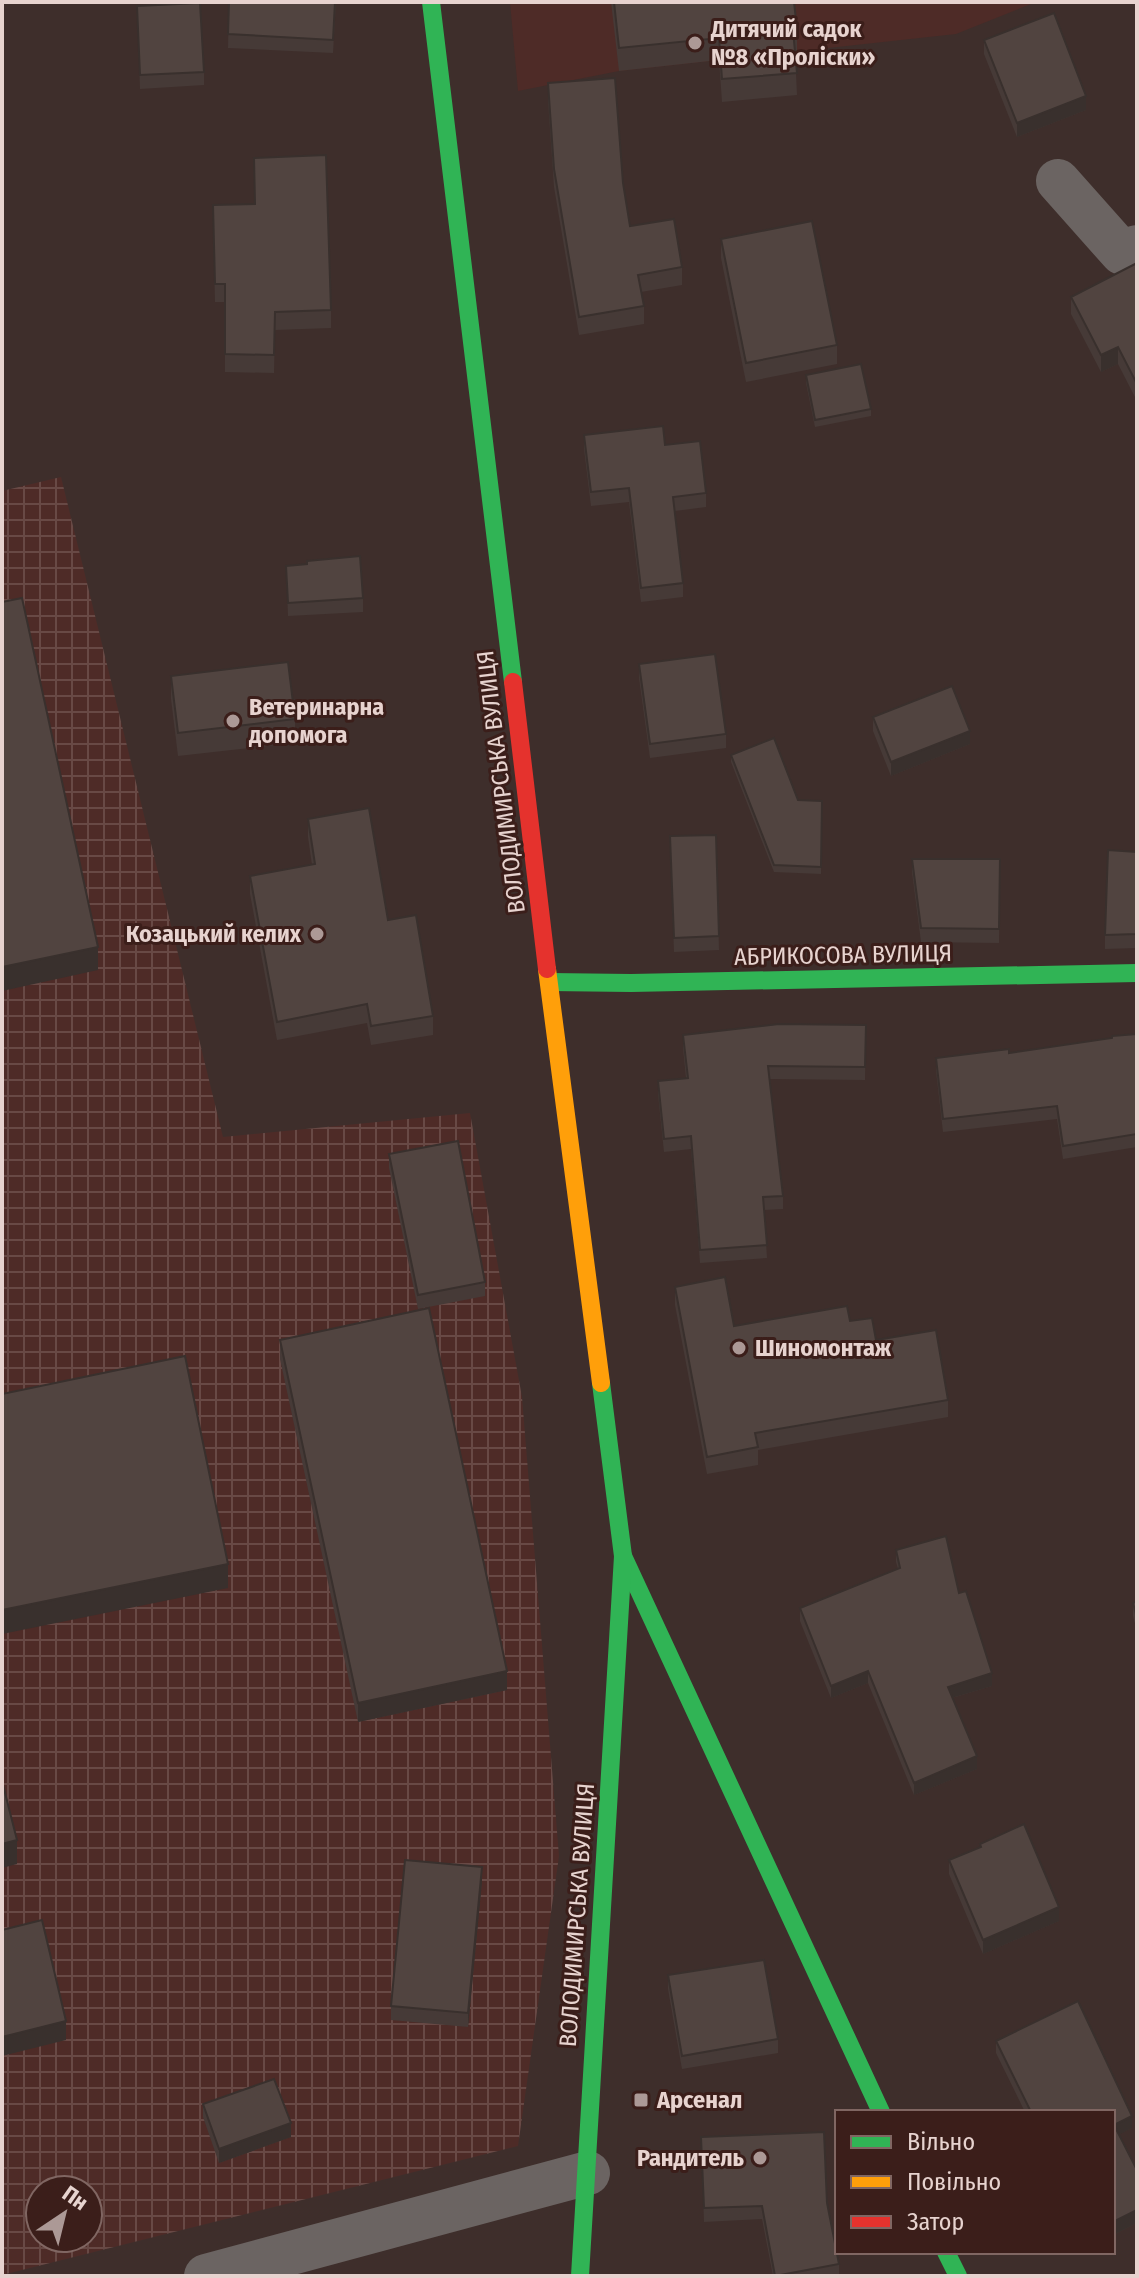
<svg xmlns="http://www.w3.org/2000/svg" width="1139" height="2278" font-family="'Fira Sans Condensed',sans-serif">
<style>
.built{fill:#4e2b27}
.industrial{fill:url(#industrial-grid);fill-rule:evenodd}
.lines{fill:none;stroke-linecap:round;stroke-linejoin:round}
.street{stroke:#6b6462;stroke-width:44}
.fast{stroke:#30b455;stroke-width:18}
.slow{stroke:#ff9f0a;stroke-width:18}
.jam{stroke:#e5322d;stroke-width:18}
.wall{fill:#463a37}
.shaded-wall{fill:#39302d}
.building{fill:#514440;stroke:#39302d;stroke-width:2}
.poi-dot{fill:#ac9996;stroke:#3b1e1a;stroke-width:3}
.labels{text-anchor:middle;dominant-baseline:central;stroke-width:6;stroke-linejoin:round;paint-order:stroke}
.poi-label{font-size:24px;font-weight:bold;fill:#e7d3cf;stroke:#3b1e1a;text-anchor:start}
.street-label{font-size:24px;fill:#e7d3cf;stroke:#3b1e1a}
</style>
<defs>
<pattern id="industrial-grid" width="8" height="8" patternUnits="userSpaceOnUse" patternTransform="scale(2)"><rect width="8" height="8" fill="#4e2b27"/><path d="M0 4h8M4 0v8" fill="none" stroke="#684945"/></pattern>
</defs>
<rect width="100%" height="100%" fill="#3e2e2b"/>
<polygon class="built" points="510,2 1036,2 956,34 619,71 518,91"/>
<path class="industrial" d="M61,477L223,1137L470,1113L522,1397L559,1856L518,2146L2,2275V491ZM40,2190H88V2238H40Z"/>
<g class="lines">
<g class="street">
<polyline points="1058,181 1122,253 1137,247"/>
<polyline points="206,2276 588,2173"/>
</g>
<g class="fast">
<polyline points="431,2 513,682"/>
<polyline points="549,982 631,983 1137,973"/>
<polyline points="623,1556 881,2112"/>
<polyline points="946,2252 958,2276"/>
<polyline points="580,2276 623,1556 601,1383"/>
</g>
<polyline class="slow" points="547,969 601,1383"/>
<polyline class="jam" points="513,682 547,969"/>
</g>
<g class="wall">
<polygon points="229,2 336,2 333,53 228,48"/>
<polygon points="611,2 794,2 797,29 797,52 795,52 797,95 722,102 719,60 619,71"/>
<polygon points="137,6 204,72 204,85 140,89"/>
<polygon points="984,40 1086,110 1017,137 984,54"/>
<polygon points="548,83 623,183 630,226 682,267 682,285 641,292 644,306 644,324 579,335 554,187 548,101"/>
<polygon points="213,223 331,310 331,328 275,330 274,373 225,372 225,302 215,302"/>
<polygon points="721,239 837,345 837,364 746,382 721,258"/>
<polygon points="1137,263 1137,401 1118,364 1101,372 1071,314 1071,297"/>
<polygon points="806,375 871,409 871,416 815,427 806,383"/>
<polygon points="584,435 665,445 706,493 706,507 675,511 683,583 683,597 641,602 629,502 591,506 584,449"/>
<polygon points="286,566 363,598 363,612 288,616"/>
<polygon points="639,664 726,734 726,748 650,758 639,678"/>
<polygon points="171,676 295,719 295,743 178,756 171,699"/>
<polygon points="873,717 970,744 891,776 873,731"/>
<polygon points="731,755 798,800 822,801 821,874 774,872 731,762"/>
<polygon points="308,819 388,920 433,1016 433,1035 371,1045 367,1023 277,1040 250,894 250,876 312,865 308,837"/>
<polygon points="716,835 719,950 674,952 670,849"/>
<polygon points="1137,852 1137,948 1105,949 1105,935"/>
<polygon points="912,859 1000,859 999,943 921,942 912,872"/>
<polygon points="866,1025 865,1080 770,1079 783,1196 783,1209 764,1210 767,1258 700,1263 691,1149 664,1152 658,1094 658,1081 686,1078 683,1048 683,1035"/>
<polygon points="1137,1034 1137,1147 1063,1159 1057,1119 943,1132 936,1071 936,1058 1009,1053"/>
<polygon points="389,1154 485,1282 485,1296 418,1309 389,1168"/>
<polygon points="675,1287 734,1326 850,1321 876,1340 948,1400 948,1417 758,1450 758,1465 707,1474 675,1305"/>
<polygon points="280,1340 507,1690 358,1722 280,1359"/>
<polygon points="896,1550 959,1593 992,1686 952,1698 977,1769 914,1795 868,1683 831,1698 800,1621 800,1608 898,1569 896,1562"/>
<polygon points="1137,1601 1137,1631 1133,1616 1133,1603"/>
<polygon points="980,1844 1059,1921 983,1954 949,1874 949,1860 980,1847"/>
<polygon points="482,1881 468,2027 391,2020 391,2006"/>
<polygon points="668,1975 778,2039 778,2053 682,2069 668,1989"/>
<polygon points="1078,2001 1132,2116 1132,2128 1119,2134 1137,2170 1137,2223 1113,2235 1113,2112 1025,2112 996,2053 996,2041"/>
<polygon points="203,2104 291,2137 219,2163 203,2117"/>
<polygon points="701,2137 827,2203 839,2264 839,2276 773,2276 762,2219 704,2222"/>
</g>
<g class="shaded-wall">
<polygon points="1086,96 1086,110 1017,137 1017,123"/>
<polygon points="1118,347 1118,364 1101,372 1101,355"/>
<polygon points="970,731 970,744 891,776 891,762"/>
<polygon points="98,947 98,970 2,991 2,967"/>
<polygon points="228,1564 228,1588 2,1634 2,1610"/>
<polygon points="507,1671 507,1690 358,1722 358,1703"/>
<polygon points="868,1671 868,1683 831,1698 831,1686"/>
<polygon points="992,1673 992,1686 948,1699 948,1687"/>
<polygon points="977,1756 977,1769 914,1795 914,1783"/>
<polygon points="17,1840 17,1864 2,1868 2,1844"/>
<polygon points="482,1867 482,1881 468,2027 468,2013"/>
<polygon points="1059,1907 1059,1921 983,1954 983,1940"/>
<polygon points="66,2021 66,2040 2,2056 2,2037"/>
<polygon points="1132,2116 1132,2128 1114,2137 1114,2125"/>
<polygon points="291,2123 291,2137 219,2163 219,2149"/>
<polygon points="1137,2210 1137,2223 1113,2235 1113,2222"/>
</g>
<g class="building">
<polygon points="229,2 335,2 333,40 228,34"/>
<polygon points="614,2 794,2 797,29 793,30 797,73 722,79 719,38 619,48"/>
<polygon points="200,3 204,72 140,75 137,6"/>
<polygon points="1054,13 1086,96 1017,123 984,40"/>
<polygon points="615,78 623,183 630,226 674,219 682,267 638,275 644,306 579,317 554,169 548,83"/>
<polygon points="326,155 331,310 275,312 274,355 225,354 225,284 215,284 213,205 255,204 254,158"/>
<polygon points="812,221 837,345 746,363 721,239"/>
<polygon points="1137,263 1137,384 1118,347 1101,355 1071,297"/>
<polygon points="861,364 871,409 815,420 806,375"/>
<polygon points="663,426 665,445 700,441 706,493 673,497 683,583 641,588 629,488 591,492 584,435"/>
<polygon points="360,556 363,598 288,603 286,566 307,564 307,561"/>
<polygon points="22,598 98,947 2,967 2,602"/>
<polygon points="715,654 726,734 650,744 639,664"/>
<polygon points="288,662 295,719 178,733 171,676"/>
<polygon points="952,686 970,731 891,762 873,717"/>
<polygon points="774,738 798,800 822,801 821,867 774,865 731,755"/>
<polygon points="369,808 388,920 416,915 433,1016 371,1026 367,1004 277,1022 250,876 315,864 308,819"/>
<polygon points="716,835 719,936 674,938 670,836"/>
<polygon points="1108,850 1137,852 1137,934 1105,935"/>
<polygon points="912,859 1000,859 999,929 921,928"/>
<polygon points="779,1024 866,1025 865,1067 768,1066 783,1196 763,1197 767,1245 700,1250 691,1136 664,1139 658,1081 688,1078 683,1035"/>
<polygon points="1137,1034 1137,1134 1063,1146 1057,1106 943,1119 936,1058 1009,1049 1009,1053 1112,1038 1112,1036"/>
<polygon points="458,1141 485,1282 418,1295 389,1154"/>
<polygon points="725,1277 734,1326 847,1306 850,1321 872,1318 876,1340 936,1330 948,1400 755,1433 758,1447 707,1457 675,1287"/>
<polygon points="429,1308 507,1671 358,1703 280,1340"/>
<polygon points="185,1356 228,1564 2,1610 2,1394"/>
<polygon points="946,1536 959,1593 966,1591 992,1673 948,1687 977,1756 914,1783 868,1671 831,1686 800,1608 900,1568 896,1550"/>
<polygon points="1137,1601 1137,1618 1133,1603"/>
<polygon points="2,1781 17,1840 2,1844"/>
<polygon points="1024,1824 1059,1907 983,1940 949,1860 981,1847 980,1844"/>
<polygon points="405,1860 482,1867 468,2013 391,2006"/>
<polygon points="42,1920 66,2021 2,2037 2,1930"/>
<polygon points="764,1960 778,2039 682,2056 668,1975"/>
<polygon points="1078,2001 1132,2116 1114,2125 1137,2170 1137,2210 1113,2222 1113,2112 1031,2112 996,2041"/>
<polygon points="274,2079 291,2123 219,2149 203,2104"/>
<polygon points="824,2132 827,2203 839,2264 775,2276 762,2206 704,2208 701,2137"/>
</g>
<g class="poi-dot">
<circle cx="695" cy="43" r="8"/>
<circle cx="233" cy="721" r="8"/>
<circle cx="317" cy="934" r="8"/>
<circle cx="739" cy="1348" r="8"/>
<rect x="633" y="2092" width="16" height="16" rx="4"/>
<circle cx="760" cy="2158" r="8"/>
</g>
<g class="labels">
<g class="poi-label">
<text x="711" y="29">Дитячий садок<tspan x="711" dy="28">№8 «Проліски»</tspan></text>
<text x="249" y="707">Ветеринарна<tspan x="249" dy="28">допомога</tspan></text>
<text x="301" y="934" text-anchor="end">Козацький келих</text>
<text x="755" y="1348">Шиномонтаж</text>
<text x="657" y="2100">Арсенал</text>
<text x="744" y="2158" text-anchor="end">Рандитель</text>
</g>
<g class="street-label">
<text transform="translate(501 782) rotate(-97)">ВОЛОДИМИРСЬКА ВУЛИЦЯ</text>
<text transform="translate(843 955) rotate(-1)">АБРИКОСОВА ВУЛИЦЯ</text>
<text transform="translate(577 1915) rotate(-86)">ВОЛОДИМИРСЬКА ВУЛИЦЯ</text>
</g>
</g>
<rect width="1139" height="2278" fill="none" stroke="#e7d3cf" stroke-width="8"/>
<rect x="835" y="2110" width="280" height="144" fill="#3b1e1a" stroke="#806662" stroke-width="2"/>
<rect x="851" y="2136" width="40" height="12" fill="#30b455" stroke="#806662" stroke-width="2"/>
<text x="907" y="2150" font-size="24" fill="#e7d3cf">Вільно</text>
<rect x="851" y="2176" width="40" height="12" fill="#ff9f0a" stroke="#806662" stroke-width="2"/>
<text x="907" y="2190" font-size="24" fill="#e7d3cf">Повільно</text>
<rect x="851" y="2216" width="40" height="12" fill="#e5322d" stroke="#806662" stroke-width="2"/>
<text x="907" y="2230" font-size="24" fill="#e7d3cf">Затор</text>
<g transform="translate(64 2214) rotate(35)"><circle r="38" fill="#3b1e1a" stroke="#806662" stroke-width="2"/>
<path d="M0-6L14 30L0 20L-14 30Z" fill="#ac9996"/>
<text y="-12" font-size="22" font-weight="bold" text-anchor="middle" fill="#e7d3cf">Пн</text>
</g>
</svg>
